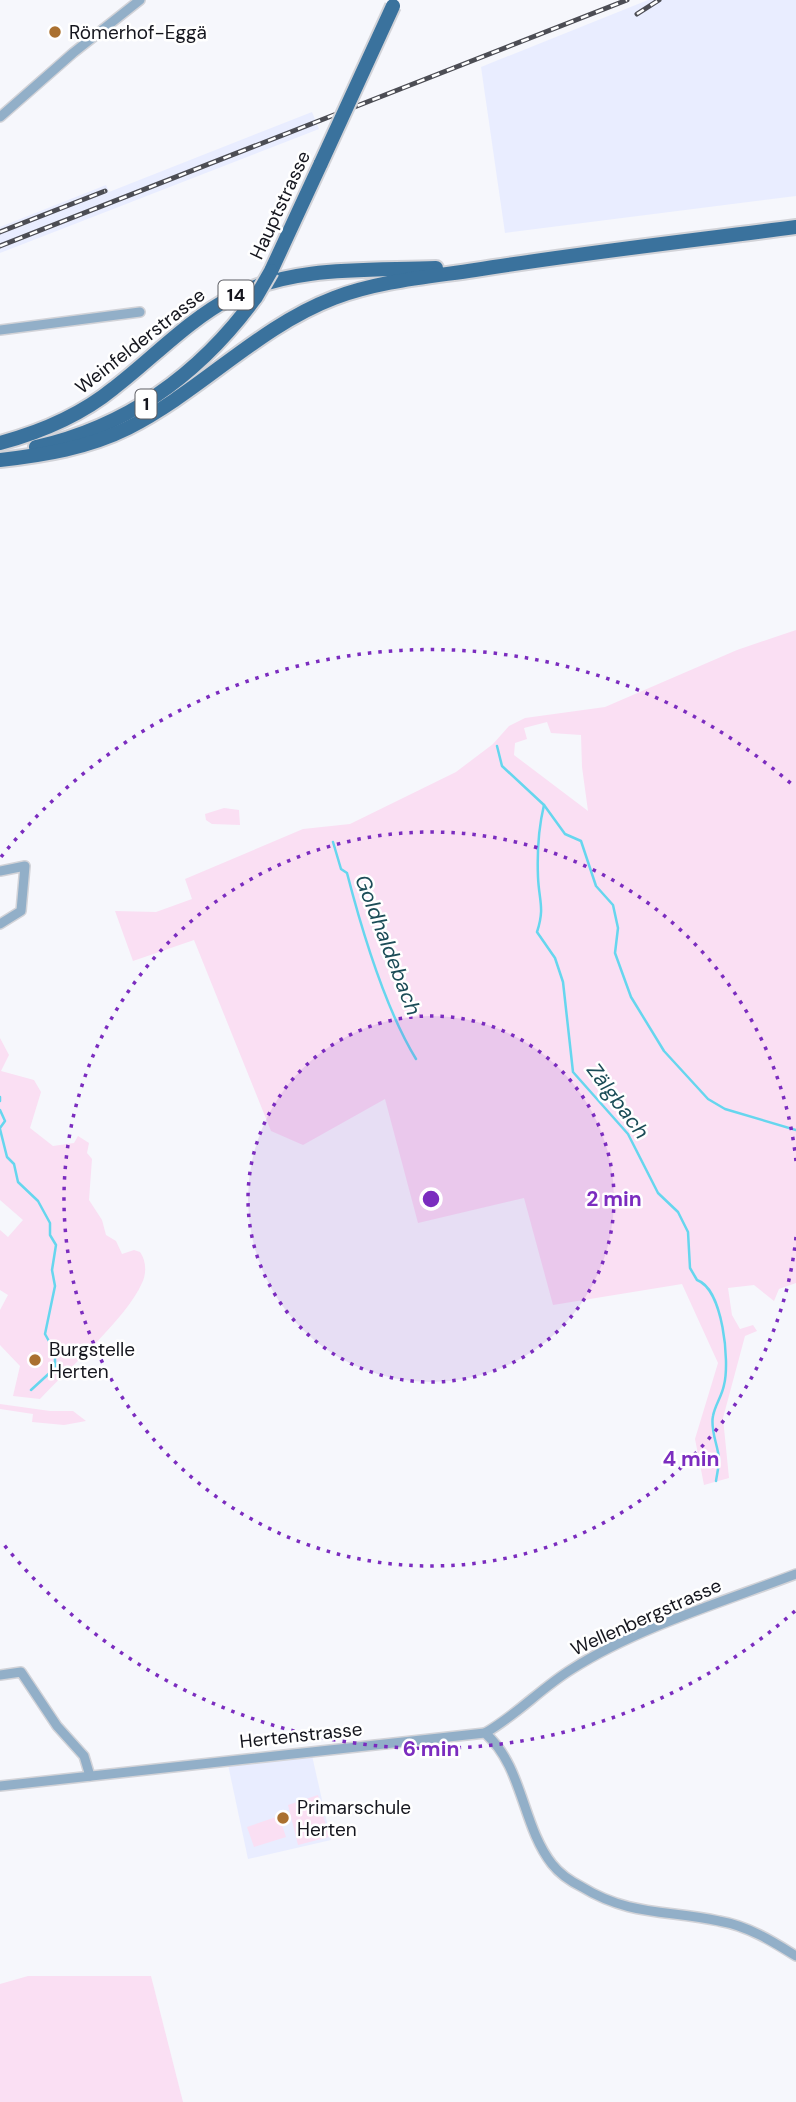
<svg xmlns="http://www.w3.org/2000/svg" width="796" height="2102" font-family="'DM Sans',sans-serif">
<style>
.built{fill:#e9edff}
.green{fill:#fadff3;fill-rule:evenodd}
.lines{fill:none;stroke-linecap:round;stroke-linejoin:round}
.stream{stroke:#66d6ee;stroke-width:2.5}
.street-casing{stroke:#d2d3d8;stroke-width:12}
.primary-casing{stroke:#d2d3d8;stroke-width:18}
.street{stroke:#92afc8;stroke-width:9}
.primary{stroke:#3a729d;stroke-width:14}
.rail-casing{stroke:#4c4d54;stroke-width:5}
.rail{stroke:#fff;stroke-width:2.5;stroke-dasharray:8;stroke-linecap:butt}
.primary-bridge-casing{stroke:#d2d3d8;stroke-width:18;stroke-linecap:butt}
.primary-bridge{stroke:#3a729d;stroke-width:14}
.ring{fill:none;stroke:#7b2cbf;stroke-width:3.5;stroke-dasharray:3.5 7}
.poi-dot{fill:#aa7030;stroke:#fff;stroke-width:2.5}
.labels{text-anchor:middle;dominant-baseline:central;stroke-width:5;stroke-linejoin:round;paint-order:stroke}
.shield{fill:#fff;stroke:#5b5c62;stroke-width:2}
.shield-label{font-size:18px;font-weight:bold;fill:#15161e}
.poi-label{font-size:19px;fill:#15161e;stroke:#fff;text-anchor:start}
.street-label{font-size:19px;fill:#15161e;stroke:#fff}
.water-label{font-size:21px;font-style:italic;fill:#1b4c57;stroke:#fff}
.centre{fill:#7b2cbf;stroke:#fff;stroke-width:3.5}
.ring-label{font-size:21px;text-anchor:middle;font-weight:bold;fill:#7b2cbf;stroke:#fff;stroke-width:5;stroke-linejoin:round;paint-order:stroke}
</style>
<rect width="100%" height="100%" fill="#f6f7fc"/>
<g class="built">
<polygon points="648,0 796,0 796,196 505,233 481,67"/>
<polygon points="312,112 319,129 0,253 0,227 106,185 109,192"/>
<polygon points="311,1751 331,1840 248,1859 227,1760"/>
</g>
<g class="green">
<path d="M796,630V1283L779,1289L774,1301L754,1285L728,1288L732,1315L740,1329L753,1325L757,1331L745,1336L723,1418L729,1478L704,1485L695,1439L718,1363L682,1284L553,1305L524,1198L418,1223L385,1099L303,1145L271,1131L194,940L133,961L115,911L156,912L192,899L185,879L303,829L350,824L456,772L493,744L509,726L525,718L605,707L737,650ZM547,722L551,733L581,735L582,767L588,811L514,755L515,743L527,739L524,728Z"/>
<polygon points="224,808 239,810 240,825 212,824 206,820 205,814"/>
<path d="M0,1038L9,1055L1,1071L34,1080L41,1092L30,1128L53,1146L74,1143L78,1136L89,1143L87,1153L92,1159L89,1200L102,1220L106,1235L116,1241L122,1254L134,1250L140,1252C146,1260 147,1273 142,1283C126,1319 69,1368 40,1399L13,1396L20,1366L0,1345V1310L8,1295L0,1290V1230L8,1237L23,1220L0,1200Z"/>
<polygon points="0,1404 50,1411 73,1411 86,1421 64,1425 32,1422 33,1414 0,1409"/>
<polygon points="318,1795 329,1837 298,1845 288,1805"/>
<polygon points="279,1816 286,1837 254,1847 247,1827"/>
<polygon points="28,1976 151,1976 183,2102 0,2102 0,1984"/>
</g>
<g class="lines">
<g class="stream">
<polyline points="497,746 502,766 544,805 565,834 581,841 596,886 613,905 618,928 615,953 631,997 664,1051 708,1099 725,1109 796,1130"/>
<path d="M544,805C538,830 537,852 538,877C539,901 545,908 537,932L555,958L563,982L573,1072L628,1134L658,1193L678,1212L688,1232L690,1268L697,1280C723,1289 730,1362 724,1385C722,1396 715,1405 713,1416C710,1430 718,1445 719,1459C719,1466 717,1474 716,1481"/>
<path d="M333,842L341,869L347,873C362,931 385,1008 416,1059"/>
<polyline points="0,1097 0,1101"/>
<polyline points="0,1110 5,1121 0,1128"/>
<polyline points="0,1129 7,1157 14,1164 18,1182 38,1201 50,1223 50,1235 56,1245 52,1270 55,1286 45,1334 55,1352 55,1368 31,1390"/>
</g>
<g class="street-casing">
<g id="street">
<polyline points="0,117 73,53 140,0"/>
<polyline points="0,330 140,312"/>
<polyline points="0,871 25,866 21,911 0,924"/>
<polyline points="0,1675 21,1672 57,1726 84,1756 90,1776"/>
<path d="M485,1733C517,1715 541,1688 572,1669C636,1628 725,1601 796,1574"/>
<path d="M0,1786L485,1733C523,1766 522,1826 552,1864C559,1873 572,1882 582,1887C629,1916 668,1910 719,1921C748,1926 772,1941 796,1956"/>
</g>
</g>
<g class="primary-casing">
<g id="primary">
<polyline points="271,271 321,163"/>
<path d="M0,443C41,432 81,415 114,388C153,358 188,320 232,297C293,265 369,271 436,268"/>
<path d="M36,447C129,426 200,374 256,297"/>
<path d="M0,460C44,455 88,448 128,428C201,391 258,327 334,298C379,281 428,277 475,270C581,253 689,241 796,227"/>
</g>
</g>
<use href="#street" class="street"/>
<use href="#primary" class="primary"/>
<g class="rail-casing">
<g id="rail">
<polyline points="637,14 659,0"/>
<polyline points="0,232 105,191"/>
<polyline points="0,246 627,0"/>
</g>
</g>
<use href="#rail" class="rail"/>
<g class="primary-bridge-casing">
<g id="primary-bridge">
<polyline points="321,163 393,6"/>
<polyline points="256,297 271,271"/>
</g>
</g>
<use href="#primary-bridge" class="primary-bridge"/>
</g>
<circle cx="431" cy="1199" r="183" fill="#7b2cbf" fill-opacity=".12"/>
<g class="ring">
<circle cx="431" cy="1199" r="183"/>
<path d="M796 1237A367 367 0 1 1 796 1161"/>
<path d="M795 1611A550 550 0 0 1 1 1541M1 857A550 550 0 0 1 795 787"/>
</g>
<g class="poi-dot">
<circle cx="55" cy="32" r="7"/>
<circle cx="35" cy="1360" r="7"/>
<circle cx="283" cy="1818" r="7"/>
</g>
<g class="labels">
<g class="shield">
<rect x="218.5" y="280.5" width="35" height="29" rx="5"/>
<rect x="135.5" y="389.5" width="21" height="29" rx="5"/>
</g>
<g class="shield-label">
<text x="236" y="295">14</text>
<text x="146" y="404">1</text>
</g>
<g class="poi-label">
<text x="69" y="32">Römerhof-Eggä</text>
<text x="49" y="1349">Burgstelle<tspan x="49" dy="22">Herten</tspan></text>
<text x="297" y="1807">Primarschule<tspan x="297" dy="22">Herten</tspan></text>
</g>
<g class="street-label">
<text transform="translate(280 205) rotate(-65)">Hauptstrasse</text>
<text transform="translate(140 341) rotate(-38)">Weinfelderstrasse</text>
<text transform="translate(646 1617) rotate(-24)">Wellenbergstrasse</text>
<text transform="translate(301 1735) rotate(-6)">Hertenstrasse</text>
</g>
<g class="water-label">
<text transform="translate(388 945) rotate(69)">Goldhaldebach</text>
<text transform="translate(618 1101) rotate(53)">Zälgbach</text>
</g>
</g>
<circle cx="431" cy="1199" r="10" class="centre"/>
<g class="ring-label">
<text x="614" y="1206">2 min</text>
<text x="691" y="1466">4 min</text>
<text x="431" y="1756">6 min</text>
</g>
</svg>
